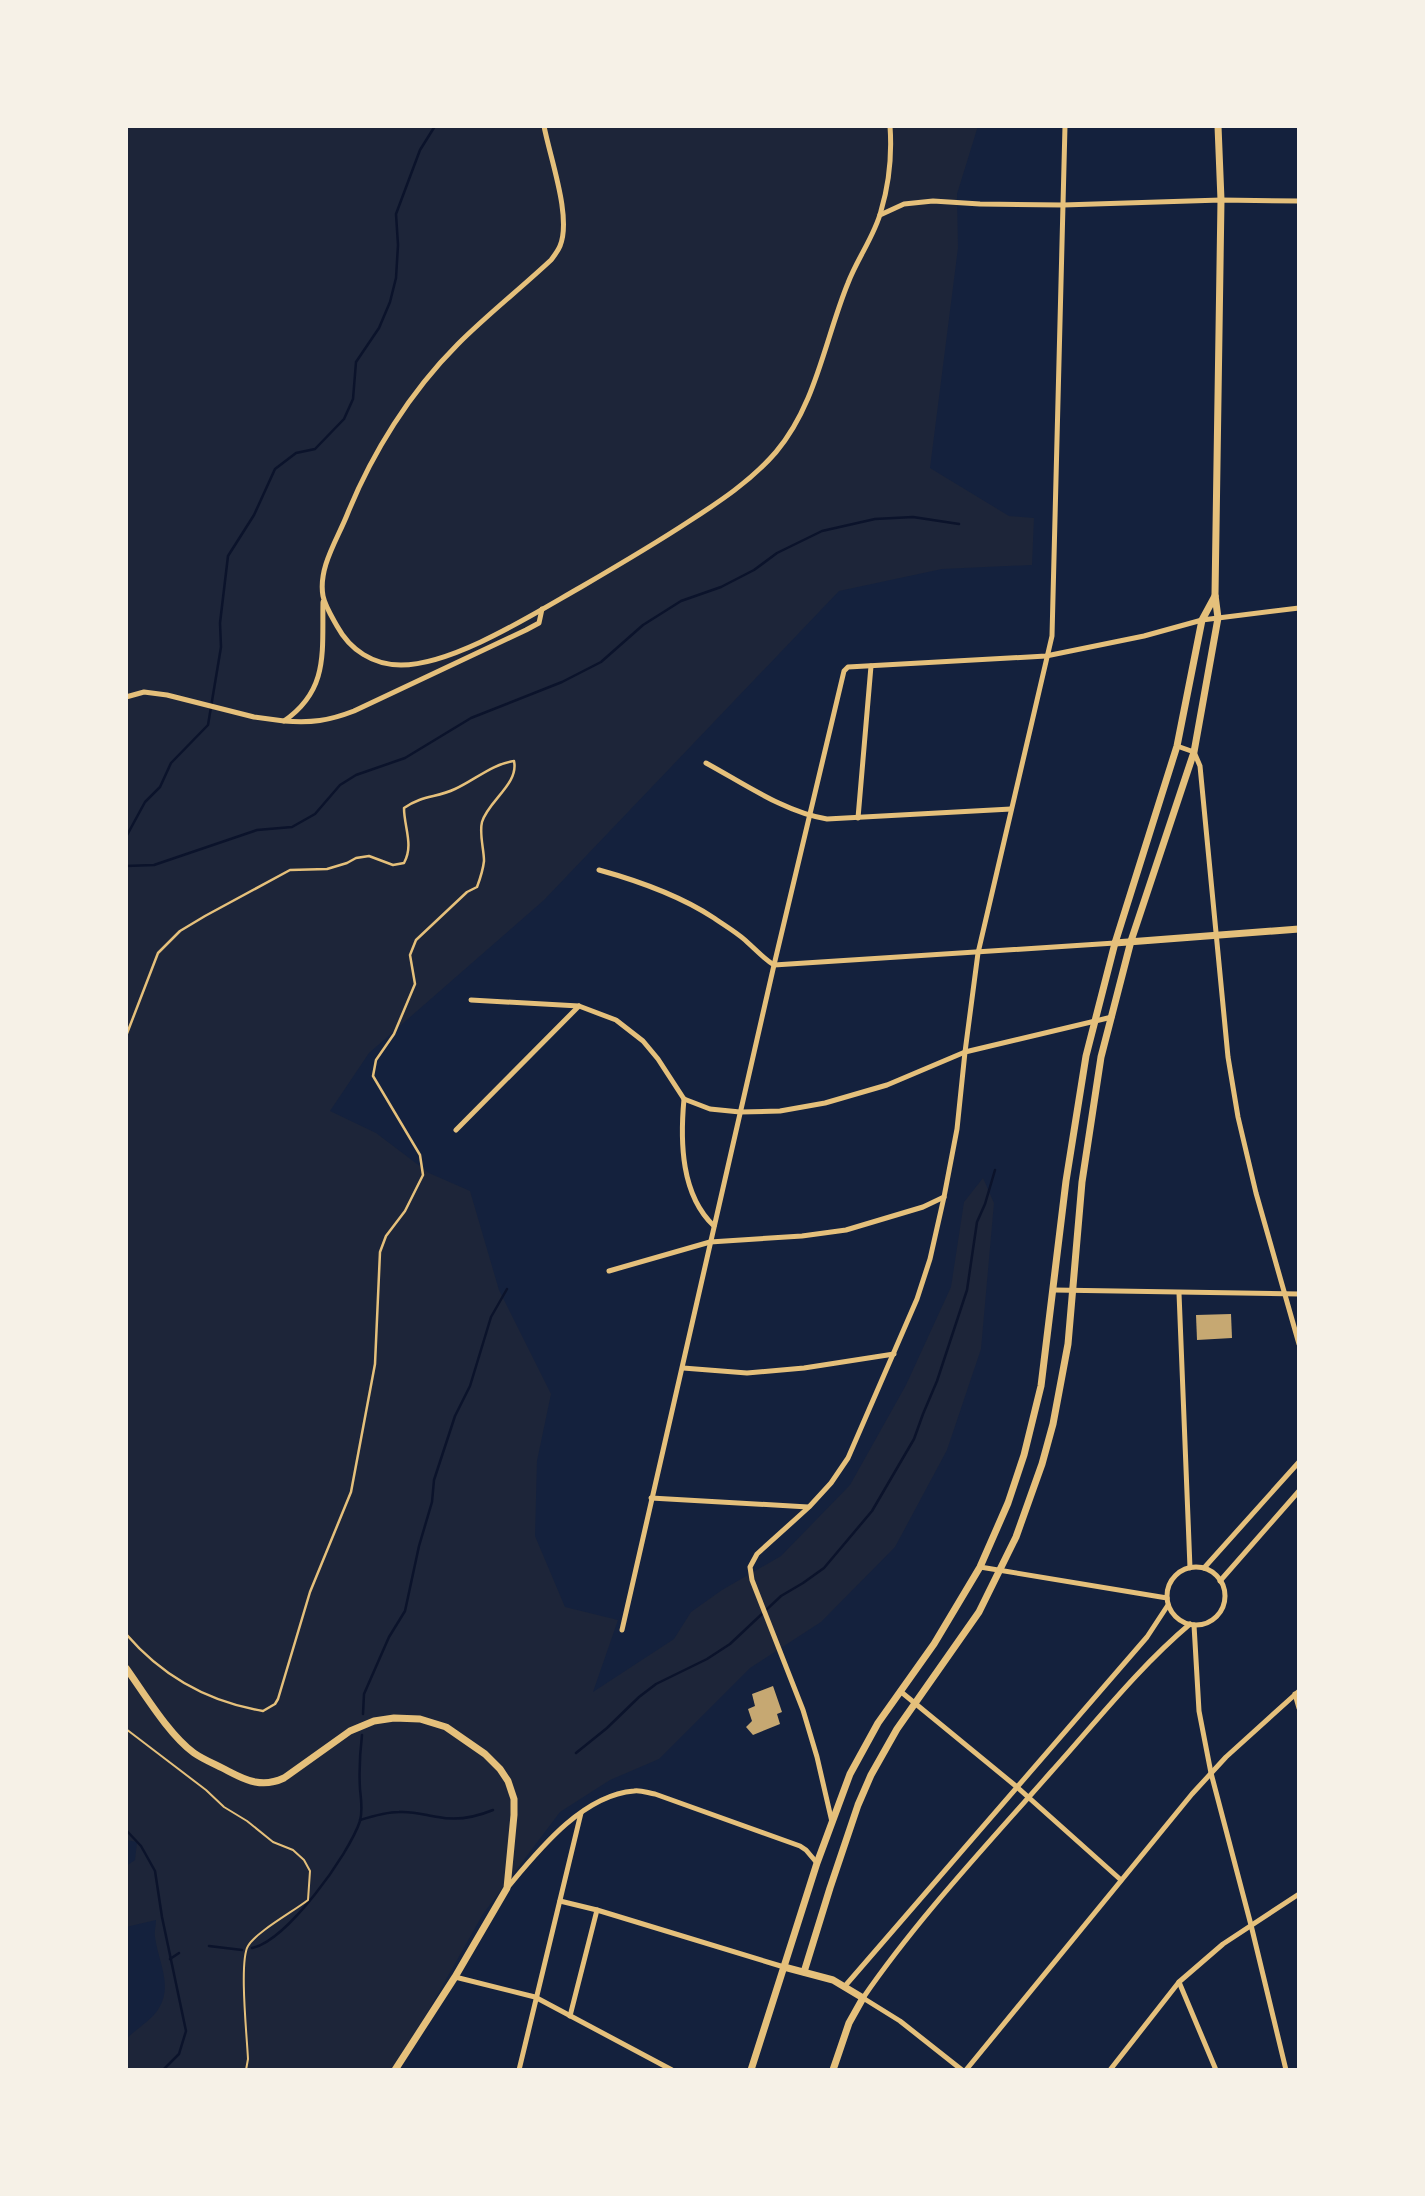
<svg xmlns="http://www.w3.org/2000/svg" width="1425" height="2196" font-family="Karla,sans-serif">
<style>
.green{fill:#1d2539}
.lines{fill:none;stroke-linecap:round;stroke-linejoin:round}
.stream{stroke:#0b132b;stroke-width:2.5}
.building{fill:#c6a872}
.path{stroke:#e5c07b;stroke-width:2}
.service{stroke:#e5c07b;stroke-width:2.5}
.minor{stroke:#e5c07b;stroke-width:5}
.tertiary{stroke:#e5c07b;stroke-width:7}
</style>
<rect width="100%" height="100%" fill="#14213d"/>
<path class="green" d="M126,126H978L957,194L958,248L930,468L1009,516L1034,518L1032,565L942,569L839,591L544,900L369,1053L330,1111L376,1133L429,1173L470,1191L499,1290L551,1394L537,1461L535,1536L565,1607L618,1620L593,1692L674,1639L691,1612L722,1590L781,1556L850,1485L906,1385L951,1287L964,1202L983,1178L994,1203L981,1349L947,1450L895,1547L821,1622L750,1668L659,1759L610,1780L560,1812L483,1914L395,2070H126V2039C136,2029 152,2020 159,2008C173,1985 158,1961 155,1937C154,1932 156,1926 156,1920L126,1927V1866L135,1860L137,1842L126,1840Z"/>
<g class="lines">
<g class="stream">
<polyline points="126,837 145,802 160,787 171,763 208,725 221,647 220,623 228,556 254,515 275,469 296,453 315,449 344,419 353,399 356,362 379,328 390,302 396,278 398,245 396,214 420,150 435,126"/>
<polyline points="126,866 154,865 257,830 292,827 315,814 340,785 356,775 405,758 471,718 562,682 601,662 643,625 681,601 721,587 754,570 777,553 822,531 875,519 913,517 959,524"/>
<polyline points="363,1714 364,1694 389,1637 405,1611 419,1546 432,1502 434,1480 455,1416 470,1386 491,1317 507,1289"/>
<polyline points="576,1753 607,1728 639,1697 656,1684 707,1659 730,1644 781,1596 803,1583 824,1568 872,1511 914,1439 923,1414 937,1381 967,1290 977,1222 985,1204 995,1170"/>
<path d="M360,1820C373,1816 386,1812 399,1812C413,1811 425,1815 438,1817C457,1821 476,1817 493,1810"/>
<polyline points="126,1830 141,1846 155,1871 162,1917 186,2031 179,2054 163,2070"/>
<polyline points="209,1946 242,1950"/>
<path d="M252,1948C287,1941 349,1854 360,1821C363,1810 361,1799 360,1789C359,1772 360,1752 362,1735"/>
<polyline points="170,1959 179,1953"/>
</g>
</g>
<g class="building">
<polygon points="1231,1314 1232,1338 1197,1340 1196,1315"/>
<polygon points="773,1686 782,1712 777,1714 780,1724 753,1735 746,1727 752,1721 748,1709 755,1706 752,1694"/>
</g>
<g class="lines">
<path class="path" d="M126,1729L206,1790L224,1807L247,1821L273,1842L293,1850L304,1860L310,1871L308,1900C294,1911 256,1932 248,1946C239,1961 247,2037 248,2059L246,2070"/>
<path class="service" d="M126,1036L158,953L180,931L205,916L290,870L327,869L347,863L356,858L369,856L393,865L404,863C414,845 404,827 404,808C423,795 436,798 455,789C475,780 492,764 514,761C519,784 488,801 482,822C479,834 484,849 484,861C483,870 480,879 477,887L467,892L416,940L410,955L415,984L394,1034L376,1060L373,1076L420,1155L423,1175L405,1211L386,1236L380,1252L375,1364L351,1492L310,1592L278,1699L275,1704L263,1711C209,1702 162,1676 126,1634"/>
<g class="minor">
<path d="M544,126C550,158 572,217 560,246C558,251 554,256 551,260C520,289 487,315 458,344C410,392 372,453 347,515C337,540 318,568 323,596C325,606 332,617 337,626C350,650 373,665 401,665C454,665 535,613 581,587C617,566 653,545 688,522C719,502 751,481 776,452C816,405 825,339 848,283C857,259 875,235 881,211C889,184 892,154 890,126"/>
<polyline points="880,215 904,204 933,201 980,204 1063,205 1221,200 1299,201"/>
<path d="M126,697L144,692L167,695L254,717L284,721C329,690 322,652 323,602"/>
<path d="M284,721C312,723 328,721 354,711L526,630L539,623L542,609"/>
<polyline points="1177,746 1194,752 1200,766 1228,1057 1238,1117 1256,1193 1299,1344"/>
<path d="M706,763C743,783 786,813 827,819L1011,809"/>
<polyline points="858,818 871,666"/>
<path d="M599,870C639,881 679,895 714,918C724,925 736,932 745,940C755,949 763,958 774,965L1115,943"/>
<polyline points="471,1000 579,1006 616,1020 643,1041 658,1059 684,1099 710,1109 740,1112 780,1111 825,1103 887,1085 965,1052 1112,1017"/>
<path d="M684,1099C680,1142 681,1195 714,1226"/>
<polyline points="456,1130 579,1006"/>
<polyline points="609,1271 710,1242 802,1236 846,1230 923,1207 944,1197"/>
<polyline points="1054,1290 1299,1294"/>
<polyline points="1179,1293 1190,1568"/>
<polyline points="683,1368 747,1373 804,1368 894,1354"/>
<polyline points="651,1498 808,1507"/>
<polyline points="980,1567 1167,1598"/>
<circle cx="1196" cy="1596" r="29"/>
<polyline points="1204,1568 1299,1462"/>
<polyline points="1220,1581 1299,1491"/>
<polyline points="1194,1625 1199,1711 1211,1773 1251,1925 1286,2070"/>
<polyline points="622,1630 774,965 844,671 848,667 1046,656 1144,636 1202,620 1299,608"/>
<polyline points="900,1691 1017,1787 1121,1880"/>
<polyline points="1295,1694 1299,1708"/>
<polyline points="832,1822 817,1757 803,1710 752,1580 750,1567 757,1554 809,1507 831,1483 848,1458 917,1299 930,1259 944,1197 957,1129 965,1052 978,953 1052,636 1065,126"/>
<path d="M507,1888C538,1851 582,1795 634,1791C641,1790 648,1793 655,1794L800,1846L806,1850L817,1863"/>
<polyline points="560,1901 597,1910 784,1967"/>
<polyline points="455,1977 535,1997 672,2070"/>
<polyline points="1179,1982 1216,2070"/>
<polyline points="845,1986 1147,1637 1168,1605"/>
<polyline points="570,2016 597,1910"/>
<polyline points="519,2070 581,1813"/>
<path d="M962,2070L900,2021L863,1998C918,1918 987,1845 1051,1772C1096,1722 1138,1668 1190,1624"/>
<polyline points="966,2070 1192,1794 1226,1757 1299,1691"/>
<polyline points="1110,2070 1179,1982 1223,1944 1299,1894"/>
</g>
<g class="tertiary">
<polyline points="1115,943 1299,929"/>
<path d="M126,1668C144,1693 169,1735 194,1753C204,1760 217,1765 228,1771C247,1781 263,1788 284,1778L350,1731L374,1721L394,1718L420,1719L446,1727L485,1754L500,1769L508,1781L514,1799V1815L507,1888L455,1977L395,2070"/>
<polyline points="784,1967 833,1980 863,1998 849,2023 833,2070"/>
<polyline points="804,1972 830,1888 858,1805 871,1775 897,1729 979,1612 1016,1537 1042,1464 1053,1424 1068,1344 1082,1182 1101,1057 1131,941 1194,752 1218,618 1215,595 1221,200 1218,126"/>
<polyline points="751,2070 817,1863 850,1774 878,1723 934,1644 980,1567 1008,1503 1024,1455 1041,1386 1066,1181 1086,1056 1115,943 1177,746 1202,620 1215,596"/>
</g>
</g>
<rect width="1425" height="2196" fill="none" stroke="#f6f1e7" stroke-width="256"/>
</svg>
